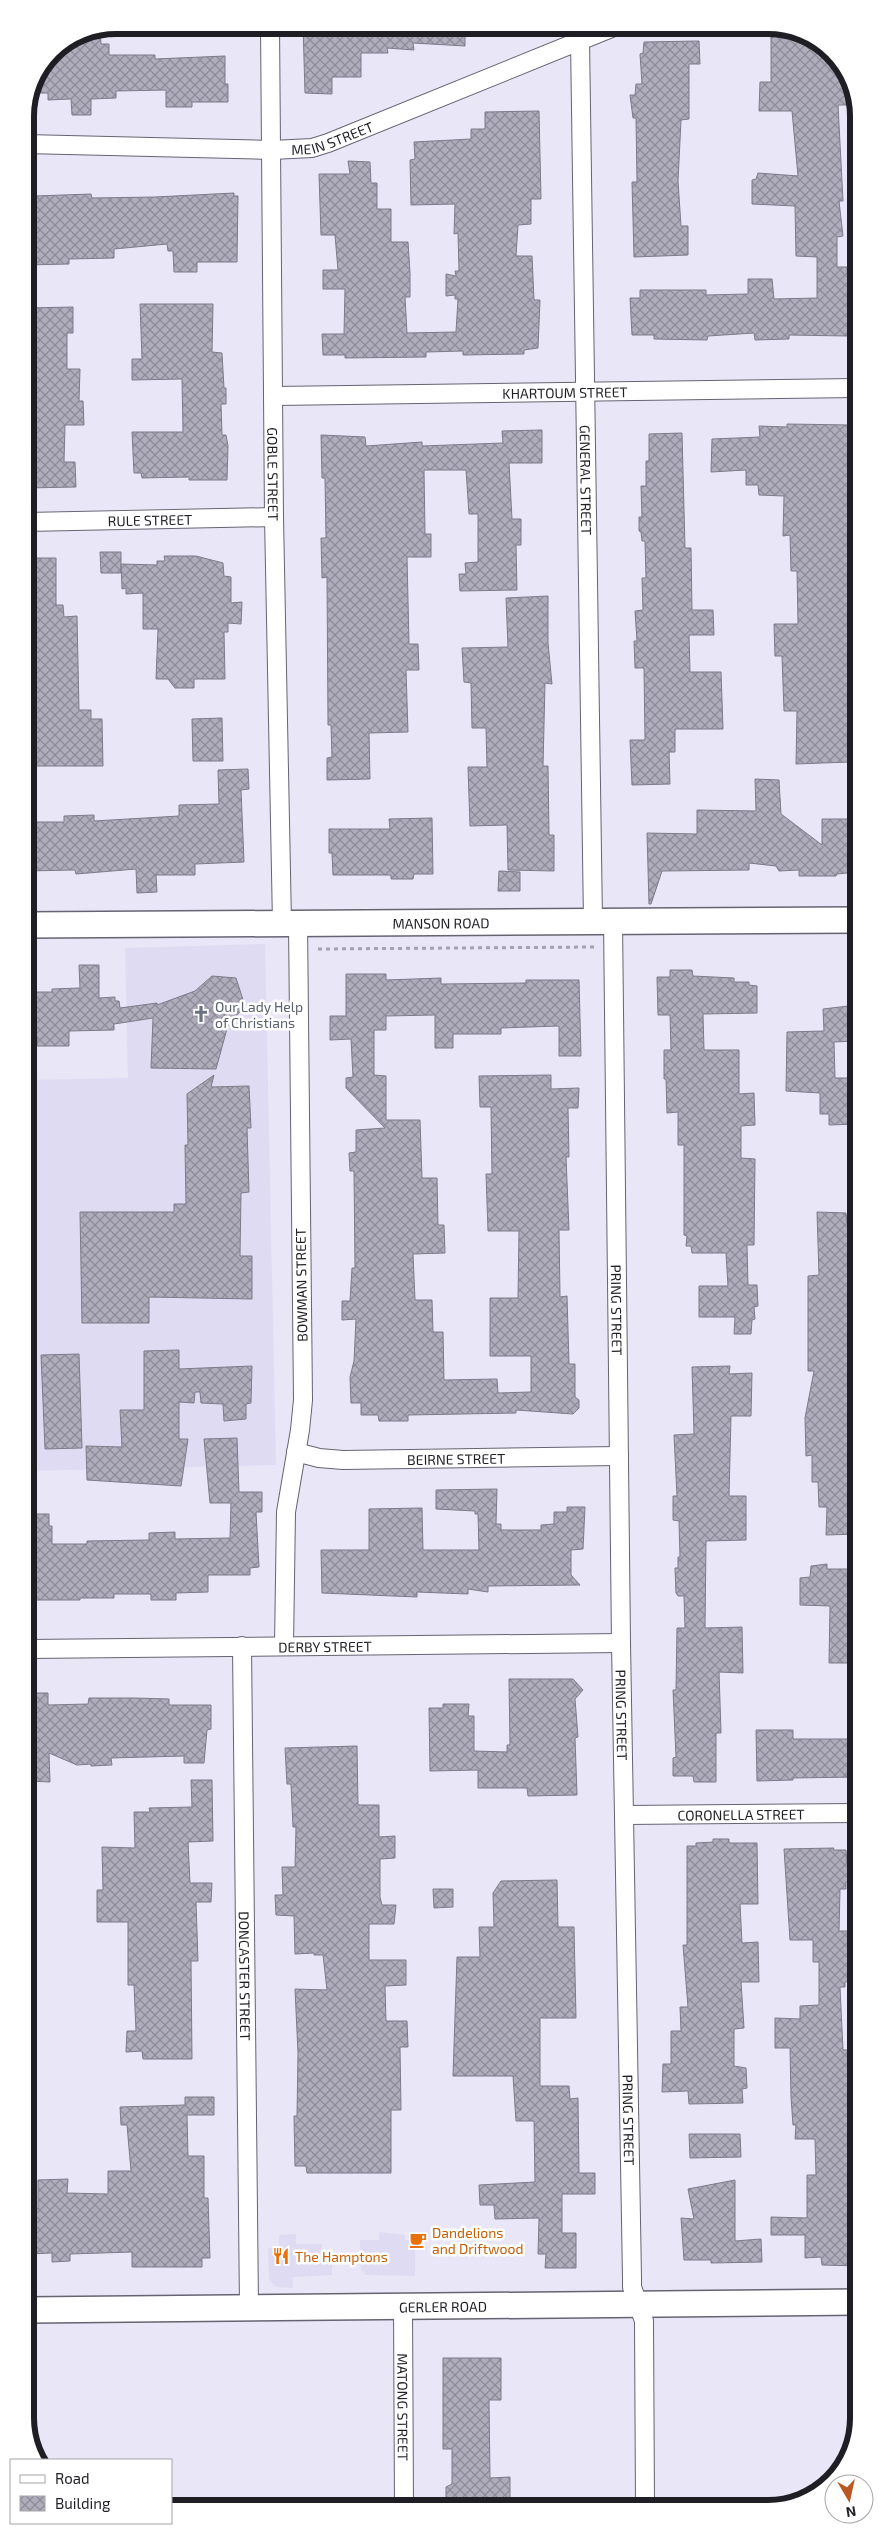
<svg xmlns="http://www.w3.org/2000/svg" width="884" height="2534" font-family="'Exo 2',sans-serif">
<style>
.built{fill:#dfdbf3}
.building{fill:url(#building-cross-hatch);stroke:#7d7a89}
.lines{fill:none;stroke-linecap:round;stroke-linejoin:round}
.street-casing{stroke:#666372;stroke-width:20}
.secondary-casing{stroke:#666372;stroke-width:28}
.path{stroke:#a3a1ae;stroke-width:3;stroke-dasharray:4 4;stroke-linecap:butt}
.street{stroke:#fff;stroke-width:18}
.secondary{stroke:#fff;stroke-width:25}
.labels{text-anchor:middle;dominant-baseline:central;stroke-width:5;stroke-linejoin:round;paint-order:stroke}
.street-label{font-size:14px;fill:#1f1e24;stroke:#fff}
.worship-label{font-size:14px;fill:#5b616d;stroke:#fff;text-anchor:start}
.food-label{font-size:14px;fill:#c56008;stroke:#fff;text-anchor:start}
.rim{fill:none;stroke:#1f1e24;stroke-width:6}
</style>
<defs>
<pattern id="building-cross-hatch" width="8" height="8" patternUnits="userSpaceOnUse" patternTransform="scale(1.25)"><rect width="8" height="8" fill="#afacbc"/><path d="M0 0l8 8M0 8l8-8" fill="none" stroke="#8e8b99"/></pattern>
</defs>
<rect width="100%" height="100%" fill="#e9e6f7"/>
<g class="built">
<polygon points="265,944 276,1465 27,1471 26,1080 128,1078 125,948"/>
<polygon points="379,2232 405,2235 405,2240 415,2240 415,2276 365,2275 364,2271 361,2271 360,2240 379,2240"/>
<polygon points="296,2234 296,2244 322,2244 322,2250 332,2250 332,2275 293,2277 293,2288 276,2287 269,2279 268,2248 279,2248 279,2235"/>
</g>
<g class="building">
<polygon points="303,25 330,25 330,28 376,25 465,25 465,46 413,43 414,50 387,48 388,53 361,53 361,77 332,77 332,94 305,93"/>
<polygon points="100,28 101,44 109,44 109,55 155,55 155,59 225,56 225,84 228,84 228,102 192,102 192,107 166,107 166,90 116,91 116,98 91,99 91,115 72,115 71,99 48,100 48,93 33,93 52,51 81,32"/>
<polygon points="771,37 803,37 828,47 844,72 846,105 838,105 843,201 839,201 843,236 837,237 837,267 847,267 849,300 854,300 855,315 851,317 852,325 848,325 847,336 789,335 789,339 755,340 754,333 708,336 707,340 654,339 654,335 632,335 630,298 640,298 640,290 706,290 706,295 748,294 748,279 772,279 774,299 817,298 817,257 796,256 795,206 752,204 752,180 756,179 758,173 798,176 792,111 759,111 760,82 771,82"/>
<polygon points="699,41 700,64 689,64 689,119 681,120 678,181 681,226 688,226 688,255 634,257 632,182 637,182 636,118 633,118 630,95 635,95 636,84 642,84 640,54 643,53 644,42"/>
<polygon points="539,111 541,199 531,199 531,224 518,225 516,256 532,256 534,300 540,300 538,348 524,350 524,354 463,355 463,351 426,352 426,357 345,358 345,355 323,355 322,334 344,334 345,289 323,289 323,270 338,270 335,235 321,235 319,174 350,174 348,161 370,162 371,183 377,183 377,209 391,209 391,242 408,242 410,273 410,297 405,297 407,333 456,332 458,299 455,299 455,295 446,296 446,274 456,276 455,271 459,271 458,233 454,234 455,204 411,205 410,160 415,159 414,142 471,139 471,129 485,129 485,112"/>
<polygon points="234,193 234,196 238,196 237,262 197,262 197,272 174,272 173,251 168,251 167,244 114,249 114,258 69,259 69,264 25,265 25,200 35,199 35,196 91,194 92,198 155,197"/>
<polygon points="140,304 213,304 212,352 222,353 224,388 226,388 226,404 221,404 222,435 226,435 228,446 227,480 189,480 189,477 142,478 141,473 134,473 132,432 183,432 182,379 132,380 132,359 142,359"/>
<polygon points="73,307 73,333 67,333 67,369 80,369 79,401 83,401 84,425 65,425 64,462 75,462 76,487 26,488 25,308"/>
<polygon points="787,424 850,425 852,458 848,458 849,521 856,521 856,540 849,541 852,613 849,613 849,647 857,646 857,666 852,666 857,711 854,711 856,752 851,752 850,762 796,764 797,711 784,711 782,656 775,656 774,624 798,624 797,571 791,571 790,535 783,536 784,496 759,495 758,485 746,485 746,470 711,472 712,439 760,437 759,426 787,427"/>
<polygon points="542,430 542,463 509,463 512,519 521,519 521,545 516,545 517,590 460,591 459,574 466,574 465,563 478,562 478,514 469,514 466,470 424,470 425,534 431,534 431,557 407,557 409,644 418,644 419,670 406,670 408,732 369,733 370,779 327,780 327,758 332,757 331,725 328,725 327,577 322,578 321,538 326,538 325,478 322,478 321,435 365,437 366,446 422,442 422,446 503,443 502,431"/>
<polygon points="682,433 685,548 691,548 692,610 713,610 714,635 689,635 690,672 721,672 723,729 675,729 675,752 669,752 670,784 632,785 630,740 645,740 644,668 635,668 634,641 637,641 635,611 643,610 642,578 646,578 645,541 642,541 641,532 639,531 639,517 642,517 641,486 646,486 646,461 649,461 649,434"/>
<polygon points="100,552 121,552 121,573 101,573"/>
<polygon points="164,556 196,556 223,563 224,576 231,577 231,603 242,602 241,624 228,623 228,632 224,632 225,679 194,679 194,688 175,688 168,679 156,679 158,629 143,629 143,593 126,594 126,588 122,589 121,564 157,565 157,561 165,561"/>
<polygon points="26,558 56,558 56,605 63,605 64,617 77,616 79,710 91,710 91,719 102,719 103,766 32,766 32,760 26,759 30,648 26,648"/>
<polygon points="548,596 548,643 552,684 545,683 543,766 548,766 549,835 554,835 554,871 508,870 507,825 470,826 468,767 487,767 486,728 472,728 471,683 464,682 462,648 508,647 506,598"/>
<polygon points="222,718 223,761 193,761 192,719"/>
<polygon points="248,769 249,789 241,790 244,862 195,864 195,875 156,875 157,892 137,893 136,869 76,874 75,870 26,871 26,822 64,822 64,816 94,815 94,821 179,816 179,805 219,804 218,770"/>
<polygon points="755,779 779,780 781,814 822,845 822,819 848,819 848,821 857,821 857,872 837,874 836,876 799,876 799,870 779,871 776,866 749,863 749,870 662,871 651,904 649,904 647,833 697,834 697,810 756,811"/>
<polygon points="432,818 433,874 414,874 413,879 391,879 391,875 333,875 332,853 329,853 329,829 390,829 389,819"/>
<polygon points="499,871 520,872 520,891 498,891"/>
<polygon points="79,965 99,965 99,998 115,997 115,1001 119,1001 120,1008 157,1003 157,1005 195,991 212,976 236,978 245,1006 228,1025 216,1069 151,1068 153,1018 114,1024 114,1030 69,1031 69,1046 37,1046 37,1037 29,1037 29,992 52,992 52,989 80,988"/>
<polygon points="670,970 692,970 693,976 734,978 734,982 749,982 749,985 757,986 757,1013 703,1014 704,1050 739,1050 739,1094 754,1093 755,1125 741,1126 741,1158 755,1159 754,1245 747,1245 748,1285 757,1285 758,1306 754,1307 755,1319 752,1320 751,1334 734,1334 735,1317 699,1317 699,1286 728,1286 726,1253 692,1253 691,1246 686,1246 687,1236 684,1235 684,1145 678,1145 678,1112 667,1113 666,1079 664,1079 664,1050 671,1050 670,1015 658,1015 657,977 670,977"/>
<polygon points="346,974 386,974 386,980 441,978 441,984 526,983 526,980 579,980 581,1056 559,1056 559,1026 501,1028 501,1034 453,1034 453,1048 435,1048 435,1015 386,1016 386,1030 374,1030 374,1075 386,1076 386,1120 420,1120 422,1178 437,1178 438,1225 444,1225 445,1253 413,1254 415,1300 432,1300 433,1332 443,1332 444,1380 497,1379 498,1393 531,1392 531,1356 490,1356 490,1298 518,1298 519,1231 488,1231 486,1174 492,1174 491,1107 480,1107 479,1076 551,1075 551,1089 579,1088 578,1108 568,1108 569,1157 566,1157 569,1230 559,1230 560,1297 567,1296 569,1364 575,1364 575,1397 579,1400 579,1408 573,1414 516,1410 516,1413 408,1415 408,1421 379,1421 378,1415 361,1415 361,1403 351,1403 350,1377 354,1361 356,1319 342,1320 342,1301 350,1301 352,1268 355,1268 354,1171 350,1171 349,1153 356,1152 356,1130 385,1128 346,1088 346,1078 353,1077 351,1039 330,1040 330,1016 346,1016"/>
<polygon points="857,1005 857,1041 834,1042 835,1078 857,1078 857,1124 829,1125 829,1114 820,1114 820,1093 786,1091 787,1032 824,1031 823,1009"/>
<polygon points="214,1075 211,1087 249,1086 251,1128 247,1128 249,1192 241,1193 240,1256 252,1256 252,1299 149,1297 149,1323 82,1323 80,1212 174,1212 174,1204 186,1204 185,1145 188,1145 187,1094"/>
<polygon points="817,1212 846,1213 847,1223 857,1223 857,1293 852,1294 858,1348 858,1534 826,1535 827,1507 819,1507 818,1482 812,1482 812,1455 806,1456 805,1418 814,1371 808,1371 808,1276 819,1275"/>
<polygon points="179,1350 179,1369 252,1366 251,1403 246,1404 246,1419 224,1421 223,1404 201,1403 200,1392 195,1392 194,1403 179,1402 179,1439 188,1439 181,1486 87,1480 86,1446 122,1447 120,1410 144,1410 144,1351"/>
<polygon points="79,1354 82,1448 45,1449 41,1355"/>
<polygon points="730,1366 729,1374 752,1373 751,1416 731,1416 729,1496 746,1496 746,1540 706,1541 705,1628 742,1627 743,1673 719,1672 721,1733 716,1733 716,1782 694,1782 693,1776 673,1776 673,1758 676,1757 673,1690 676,1690 677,1628 685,1628 684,1596 678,1596 676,1593 675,1568 678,1568 678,1557 680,1557 679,1521 673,1520 673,1496 677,1496 674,1435 694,1434 692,1367"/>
<polygon points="237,1438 239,1492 262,1492 262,1512 256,1512 259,1567 250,1568 250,1575 208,1575 208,1592 176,1593 176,1600 151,1600 151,1594 114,1594 114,1598 80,1598 80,1600 32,1600 31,1593 27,1593 27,1514 49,1514 49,1526 52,1526 52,1544 87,1544 87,1541 149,1540 149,1533 175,1532 175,1539 230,1538 231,1503 210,1503 204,1439"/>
<polygon points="497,1489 496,1524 501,1524 501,1530 541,1530 541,1525 554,1524 554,1512 567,1512 567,1507 585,1507 583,1549 571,1550 571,1575 580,1585 488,1586 488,1592 468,1589 468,1594 417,1592 417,1597 322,1593 321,1550 369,1550 369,1509 422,1508 423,1550 479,1550 478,1514 475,1514 475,1511 436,1509 436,1490"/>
<polygon points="827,1564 827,1569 858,1569 858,1663 829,1663 830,1606 800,1605 800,1578 810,1577 811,1566"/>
<polygon points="509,1679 573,1679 583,1690 575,1699 578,1737 575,1738 577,1795 528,1796 527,1788 478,1788 478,1770 430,1771 429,1708 443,1708 443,1704 469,1704 468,1716 474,1716 474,1751 507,1752 507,1745 510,1745"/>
<polygon points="27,1693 48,1693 48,1705 88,1704 89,1698 135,1698 169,1699 169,1705 211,1705 211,1729 207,1730 204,1763 184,1763 184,1756 111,1758 112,1765 91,1766 91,1764 77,1765 49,1753 50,1782 28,1781"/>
<polygon points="756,1730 793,1730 793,1739 858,1739 858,1777 793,1778 793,1780 757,1781"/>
<polygon points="357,1746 358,1805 379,1805 379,1837 395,1836 395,1858 380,1859 380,1897 382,1905 396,1905 394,1924 369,1924 369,1960 406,1960 406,1985 385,1986 386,2021 407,2021 408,2047 400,2047 401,2110 391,2110 391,2173 307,2173 306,2166 295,2166 294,2116 297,2116 298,2053 295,1989 327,1990 323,1955 314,1955 314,1953 295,1954 294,1916 276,1915 275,1895 283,1895 282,1867 295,1867 296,1827 293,1827 291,1784 287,1784 285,1748"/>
<polygon points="191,1780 212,1780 213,1841 188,1842 190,1883 212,1883 211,1902 196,1902 198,1961 191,1961 192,2059 143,2059 142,2051 126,2052 127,2031 136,2031 134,1985 128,1985 128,1922 97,1922 97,1890 103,1890 102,1847 135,1848 134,1812 150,1812 149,1808 192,1807"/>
<polygon points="713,1839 729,1839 729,1843 757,1843 758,1904 740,1904 742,1943 758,1942 759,1982 741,1982 744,2028 734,2029 734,2066 746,2068 747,2088 742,2089 743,2103 689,2104 688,2091 662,2092 663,2064 671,2064 671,2031 681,2031 680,2007 688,2007 683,1945 687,1945 687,1846 696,1846 696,1843 713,1842"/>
<polygon points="834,1848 833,1850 846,1850 847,1864 851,1864 851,1882 846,1882 846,1889 840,1889 839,1931 850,1931 851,1981 845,1982 845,1987 840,1987 843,2050 855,2050 859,2266 822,2265 821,2257 805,2258 805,2235 771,2235 771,2217 807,2218 807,2175 816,2175 815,2139 795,2139 796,2125 793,2125 791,2097 790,2048 775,2048 775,2018 800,2019 800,2006 819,2005 819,1962 813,1962 813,1940 790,1940 784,1849"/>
<polygon points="557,1880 558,1927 574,1927 576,2018 540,2018 540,2086 569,2086 570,2099 578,2098 579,2173 595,2173 595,2194 562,2194 562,2233 576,2233 576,2268 545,2268 546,2254 538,2254 539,2218 495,2219 494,2205 480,2205 479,2185 535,2182 534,2121 516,2121 513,2076 453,2076 457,1957 480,1957 479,1927 494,1927 493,1893 501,1881"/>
<polygon points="433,1889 453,1889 453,1907 434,1908"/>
<polygon points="185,2097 214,2097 214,2115 187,2115 188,2156 204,2156 204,2198 208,2198 210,2258 202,2258 202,2267 132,2267 132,2252 70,2254 70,2261 52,2262 52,2253 28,2254 28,2209 38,2209 38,2180 68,2179 67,2193 108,2194 108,2171 131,2171 127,2125 121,2125 120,2107 185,2105"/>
<polygon points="689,2134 740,2134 741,2157 690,2158"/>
<polygon points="735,2180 735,2241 761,2239 762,2262 711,2263 711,2260 684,2260 681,2218 694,2219 688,2189"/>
<polygon points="443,2358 501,2358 501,2400 489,2400 490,2478 510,2477 510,2507 453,2507 453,2503 446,2503 446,2487 452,2484 452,2449 443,2449"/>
</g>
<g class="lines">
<g class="street-casing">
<g id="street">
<path id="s1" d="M270,25L274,517L282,923"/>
<path id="s2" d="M580,40L593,921"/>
<path id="s3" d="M25,144L272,150L312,148L328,143L619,25"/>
<path id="s4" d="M275,396L856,388"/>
<path id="s5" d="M26,522L274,517"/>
<path id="s6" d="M613,920L621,1643L632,2278V2287L644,2321L645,2506"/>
<path id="s7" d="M296,1452L319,1458L343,1460L619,1456"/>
<path id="s8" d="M242,1646L249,2306"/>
<polyline points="284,1646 286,1512 300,1430 303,1400 298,923"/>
<path id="s9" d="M27,1649L621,1643"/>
<path id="s10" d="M625,1815L858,1813"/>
<path id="s11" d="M403,2306L404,2508"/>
</g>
</g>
<g class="secondary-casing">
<g id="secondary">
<path id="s12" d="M26,925L857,920"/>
<path id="s13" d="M28,2310L859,2302"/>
</g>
</g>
<polyline class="path" points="318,949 595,947"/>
<use href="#street" class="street"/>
<use href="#secondary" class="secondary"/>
</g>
<defs>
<g id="church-bare" transform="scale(1.35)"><path d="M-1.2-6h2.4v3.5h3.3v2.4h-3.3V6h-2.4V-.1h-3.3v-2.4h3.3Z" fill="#6b7280" stroke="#fff" stroke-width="2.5" paint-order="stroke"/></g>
<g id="cafe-bare" transform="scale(1.35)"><path d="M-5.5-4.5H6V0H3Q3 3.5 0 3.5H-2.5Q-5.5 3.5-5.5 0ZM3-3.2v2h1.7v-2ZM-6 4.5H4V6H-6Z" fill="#e8710a" stroke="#fff" stroke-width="2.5" paint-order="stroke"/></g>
<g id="restaurant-bare" transform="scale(1.35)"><path d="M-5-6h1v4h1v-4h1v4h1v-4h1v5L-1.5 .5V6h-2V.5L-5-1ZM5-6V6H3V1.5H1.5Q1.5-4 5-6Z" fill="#e8710a" stroke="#fff" stroke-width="2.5" paint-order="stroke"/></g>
</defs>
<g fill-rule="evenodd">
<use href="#church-bare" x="201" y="1014"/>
<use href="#cafe-bare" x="418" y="2240"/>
<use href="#restaurant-bare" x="281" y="2256"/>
</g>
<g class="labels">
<g class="street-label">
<text stroke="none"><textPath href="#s3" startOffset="309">MEIN STREET</textPath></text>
<text stroke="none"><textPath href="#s4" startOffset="290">KHARTOUM STREET</textPath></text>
<text stroke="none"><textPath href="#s1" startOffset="449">GOBLE STREET</textPath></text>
<text stroke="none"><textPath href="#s2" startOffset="440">GENERAL STREET</textPath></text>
<text stroke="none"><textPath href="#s5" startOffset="124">RULE STREET</textPath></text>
<text stroke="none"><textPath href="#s12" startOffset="415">MANSON ROAD</textPath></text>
<text transform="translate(301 1285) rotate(-91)">BOWMAN STREET</text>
<text stroke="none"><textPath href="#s6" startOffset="390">PRING STREET</textPath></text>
<text stroke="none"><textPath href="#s7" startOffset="161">BEIRNE STREET</textPath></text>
<text stroke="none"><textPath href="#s9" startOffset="298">DERBY STREET</textPath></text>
<text stroke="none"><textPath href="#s6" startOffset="795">PRING STREET</textPath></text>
<text stroke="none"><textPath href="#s10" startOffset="116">CORONELLA STREET</textPath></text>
<text stroke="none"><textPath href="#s8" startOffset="330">DONCASTER STREET</textPath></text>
<text stroke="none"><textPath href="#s6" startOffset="1200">PRING STREET</textPath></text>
<text stroke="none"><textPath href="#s13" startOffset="415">GERLER ROAD</textPath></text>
<text stroke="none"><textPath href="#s11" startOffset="101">MATONG STREET</textPath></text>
</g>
<g class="worship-label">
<text x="215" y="1006">Our Lady Help<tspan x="215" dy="16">of Christians</tspan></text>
</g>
<g class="food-label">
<text x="432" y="2232">Dandelions<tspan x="432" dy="16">and Driftwood</tspan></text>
<text x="295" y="2256">The Hamptons</text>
</g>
</g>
<path d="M0 0H884V2534H0ZM116 34H768A82 82 0 0 1 850 116V2418A82 82 0 0 1 768 2500H116A82 82 0 0 1 34 2418V116A82 82 0 0 1 116 34Z" fill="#fff" fill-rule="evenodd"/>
<path class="rim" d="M116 34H768A82 82 0 0 1 850 116V2418A82 82 0 0 1 768 2500H116A82 82 0 0 1 34 2418V116A82 82 0 0 1 116 34Z"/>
<rect x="10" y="2459" width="162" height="65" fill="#ffffff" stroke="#a5a5a7"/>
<rect x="20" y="2475" width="25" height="8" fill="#ffffff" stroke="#a5a5a7"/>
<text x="55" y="2484" font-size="15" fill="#1f1e24">Road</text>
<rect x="20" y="2496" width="25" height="15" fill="url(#building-cross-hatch)" stroke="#a5a5a7"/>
<text x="55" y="2509" font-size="15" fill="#1f1e24">Building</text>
<g transform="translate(849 2499) rotate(171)"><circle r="24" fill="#ffffff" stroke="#a5a5a7"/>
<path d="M0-4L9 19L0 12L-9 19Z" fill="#bb5721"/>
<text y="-8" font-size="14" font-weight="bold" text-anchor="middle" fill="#1f1e24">N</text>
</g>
</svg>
